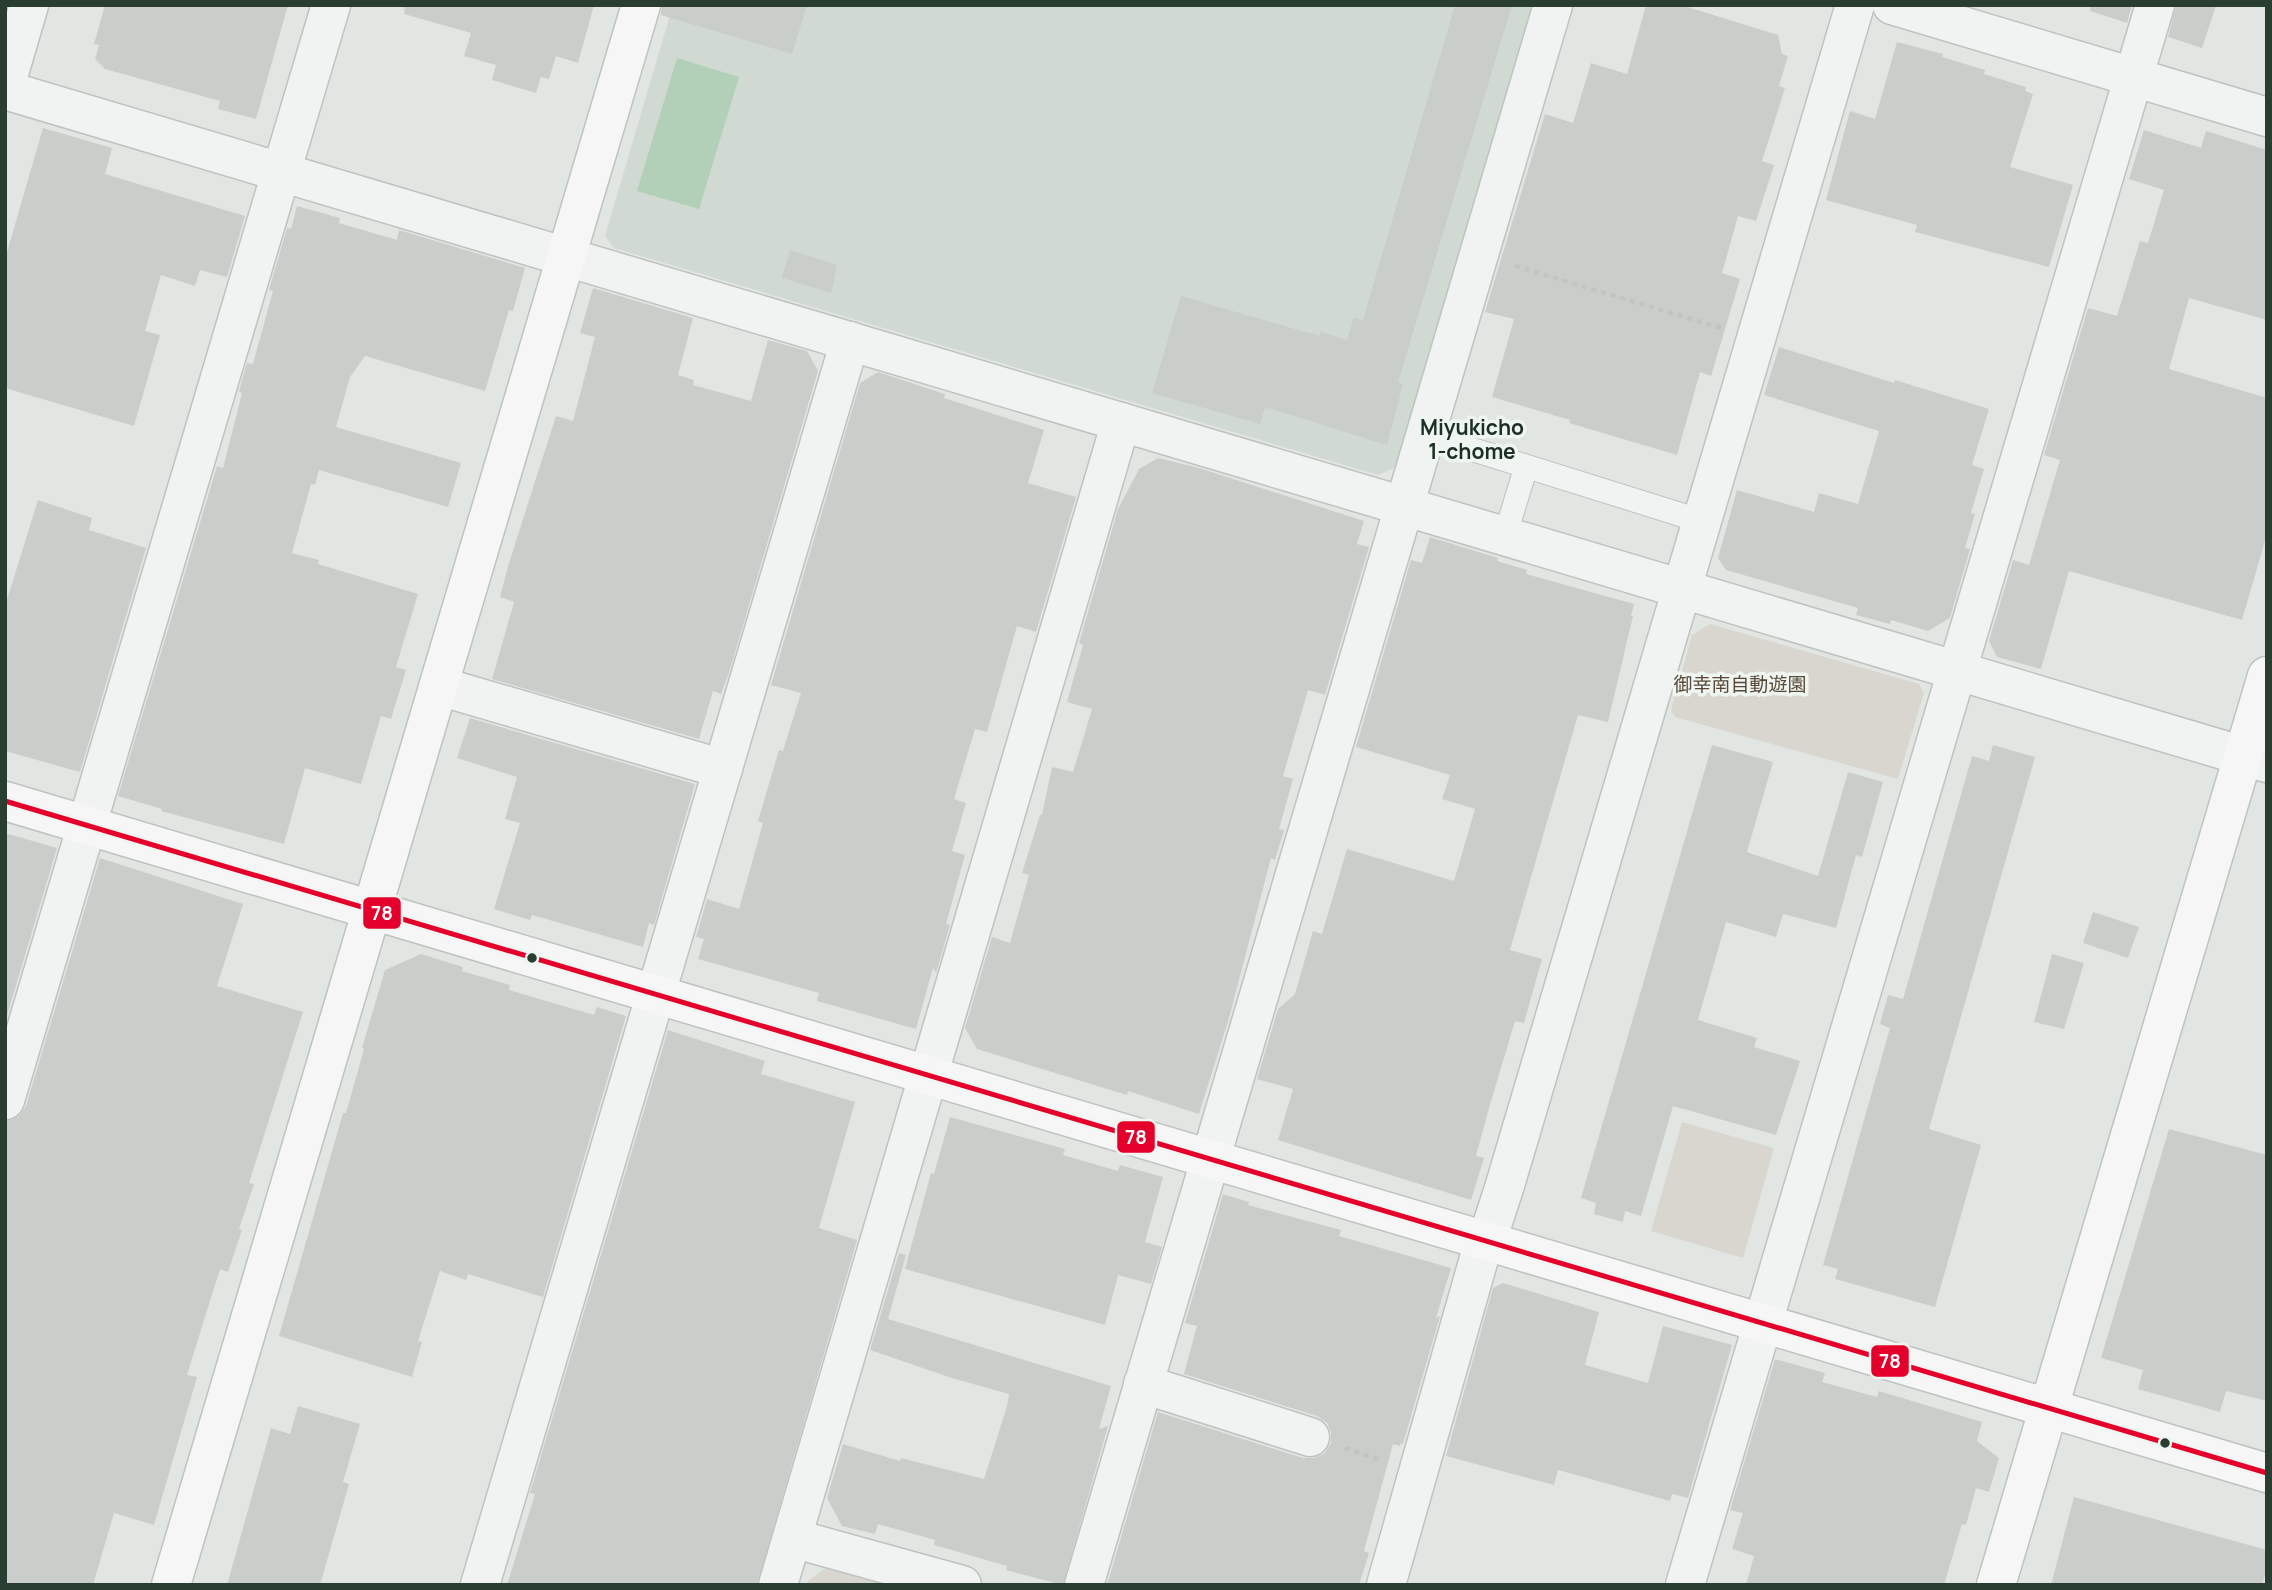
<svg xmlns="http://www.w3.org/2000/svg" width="2272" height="1590" font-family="Manrope,'Noto Sans JP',sans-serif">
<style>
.built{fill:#d0d9d2}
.green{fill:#d9d6d0}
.water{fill:#b2d0b8}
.building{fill:#cacecb}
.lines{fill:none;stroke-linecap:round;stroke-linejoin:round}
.lane-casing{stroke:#bfc3c0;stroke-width:25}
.street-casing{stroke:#bfc3c0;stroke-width:41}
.secondary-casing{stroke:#bfc3c0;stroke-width:41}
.path{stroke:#c1c5c2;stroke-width:4.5;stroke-dasharray:5 5;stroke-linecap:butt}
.lane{stroke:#f0f3f1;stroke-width:23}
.street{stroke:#f0f3f1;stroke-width:38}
.secondary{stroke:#f5f6f5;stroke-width:38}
.bus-1-casing{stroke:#eff5f1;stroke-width:10}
.bus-1{stroke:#e4002b;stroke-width:5}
.bus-dot{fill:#293e30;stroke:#eff5f1;stroke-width:2.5}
.labels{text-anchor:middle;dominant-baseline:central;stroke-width:7;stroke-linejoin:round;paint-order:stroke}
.park-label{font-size:19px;fill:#594838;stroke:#eff5f1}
.neighbourhood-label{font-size:21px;font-weight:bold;fill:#1c2f22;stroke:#eff5f1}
.line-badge{stroke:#eff5f1;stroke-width:2.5}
.badge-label{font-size:19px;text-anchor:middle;font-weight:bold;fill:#fff}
</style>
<rect width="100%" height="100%" fill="#e2e6e3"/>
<polygon class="built" points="673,5 1537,5 1400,465 1378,475 614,248 605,236"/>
<g class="green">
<polygon points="1710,624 1919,684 1924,693 1898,779 1675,717 1671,710 1692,635"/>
<polygon points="1682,1122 1774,1148 1743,1258 1651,1231"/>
<polygon points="829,1566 896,1585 807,1585 808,1581"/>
</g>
<polygon class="water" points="677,58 739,77 699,209 637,191"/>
<g class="building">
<polygon points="105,5 288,5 256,119 218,109 220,101 105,69 95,59 99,45 94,44"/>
<polygon points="405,5 594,5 578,63 556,56 549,79 541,77 536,93 492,80 496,65 464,56 471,33 404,14"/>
<polygon points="662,5 807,5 792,54 661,15"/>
<polygon points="1455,5 1512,5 1398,382 1403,384 1387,445 1265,407 1260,424 1152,393 1181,296 1319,336 1321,332 1347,340 1354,317 1363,320"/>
<polygon points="1646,5 1681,5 1778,35 1782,54 1788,56 1779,86 1785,88 1762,161 1774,165 1756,221 1738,216 1722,273 1740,279 1711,376 1700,372 1677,455 1569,423 1570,420 1492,397 1514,319 1485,312 1545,114 1573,123 1591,63 1627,74"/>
<polygon points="2091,5 2132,5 2127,23 2090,11"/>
<polygon points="2176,5 2216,5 2202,48 2168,37"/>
<polygon points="1897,42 1943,54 1942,57 1985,70 1984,74 2026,87 2025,91 2033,94 2010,167 2073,185 2049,267 1915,232 1917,225 1826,200 1850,111 1875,119"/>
<polygon points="43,128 112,148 105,174 245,216 227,277 200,270 195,286 161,275 145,331 160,335 134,426 5,388 5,259"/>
<polygon points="2144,130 2201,148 2206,131 2267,150 2267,320 2189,298 2169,369 2267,398 2267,534 2242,620 2069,571 2041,669 1997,657 1989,641 2013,560 2029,565 2060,460 2044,455 2088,308 2117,316 2140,241 2148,243 2164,190 2129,179"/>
<polygon points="297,206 340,218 339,223 397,240 399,230 525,268 513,311 509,310 485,391 365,356 350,377 336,427 461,463 448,507 319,470 315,485 311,484 292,553 319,560 318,564 418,594 396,667 406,670 391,719 381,716 361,784 305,768 284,844 161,811 162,809 118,796 217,466 223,468 242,393 239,392 242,380 247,363 253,364 273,291 269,290 287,228 291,229"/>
<polygon points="790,250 837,265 831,293 782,278"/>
<polygon points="593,288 693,318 678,375 694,380 693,385 751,401 768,340 807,351 818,371 729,673 721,694 713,691 699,739 492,679 514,602 500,597 508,566 556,416 573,421 595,337 580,333"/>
<polygon points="1779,347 1894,383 1895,380 1989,409 1972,465 1984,469 1971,513 1975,514 1965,548 1970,549 1950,618 1928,631 1891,620 1890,624 1856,615 1858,608 1726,570 1718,558 1737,490 1814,512 1819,493 1858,504 1879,431 1764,395"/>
<polygon points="878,372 945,394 944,398 1044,430 1028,483 1076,497 1036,632 1017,626 987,732 975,729 954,799 966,803 952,851 965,855 946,924 950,925 936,973 933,968 916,1029 817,1001 819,993 698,959 704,939 696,937 707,899 739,909 763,823 758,821 779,750 783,751 801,693 771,685 860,383"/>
<polygon points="1158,458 1199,468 1364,521 1357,544 1369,547 1325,695 1308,690 1283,776 1293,779 1279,829 1284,830 1275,860 1271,858 1229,1018 1199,1114 1128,1091 1127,1095 977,1049 965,1028 992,937 1010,943 1029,875 1022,873 1040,815 1042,815 1052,767 1073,772 1092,709 1067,702 1083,645 1079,643 1118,509 1139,469"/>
<polygon points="38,500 92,518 89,530 146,548 80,772 5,751 5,606"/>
<polygon points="1430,537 1498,558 1497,561 1527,570 1526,574 1634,604 1631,616 1633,616 1608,722 1578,715 1510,950 1542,959 1524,1023 1515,1021 1489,1108 1476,1156 1484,1158 1471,1200 1278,1140 1293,1089 1257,1079 1278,1009 1295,994 1313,931 1322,934 1347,849 1454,881 1475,809 1442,799 1450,775 1356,747 1411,560 1422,563"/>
<polygon points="470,718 695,784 654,925 649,923 643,947 532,915 530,920 494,909 520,823 505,819 517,777 457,758"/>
<polygon points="1712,745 1773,762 1747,852 1818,876 1848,772 1883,782 1862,857 1856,855 1836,928 1783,914 1776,937 1726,922 1698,1020 1757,1038 1754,1047 1800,1061 1776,1135 1673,1106 1641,1216 1625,1211 1623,1222 1594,1214 1596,1203 1581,1198"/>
<polygon points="1993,745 2035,757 1929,1129 1981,1145 1935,1307 1835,1279 1838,1269 1823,1265 1890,1028 1880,1024 1888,995 1903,999 1972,756 1989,761"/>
<polygon points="5,833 57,848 5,1022"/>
<polygon points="100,858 243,904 217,986 303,1012 249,1183 254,1184 239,1229 242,1230 228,1272 220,1269 187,1375 197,1377 154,1525 114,1513 93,1585 5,1585 5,1121 19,1116 26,1106"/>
<polygon points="2093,912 2139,927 2128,958 2083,943"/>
<polygon points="421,954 463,967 462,971 510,985 509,990 594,1015 597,1007 626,1016 543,1297 468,1274 466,1280 440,1271 418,1341 422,1342 412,1377 279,1336 343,1113 346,1113 364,1049 362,1048 385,970"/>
<polygon points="2052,954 2084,963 2064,1029 2034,1022"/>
<polygon points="668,1030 765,1061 761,1074 855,1102 819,1228 857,1240 757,1585 507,1585 535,1494 530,1493"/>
<polygon points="950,1117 1065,1149 1063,1155 1118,1171 1120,1165 1163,1177 1145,1242 1162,1247 1151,1284 1118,1275 1105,1325 905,1269 931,1173 934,1174"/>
<polygon points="2169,1129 2267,1155 2267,1401 2226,1391 2220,1412 2138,1389 2143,1370 2101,1358"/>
<polygon points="1223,1194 1249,1202 1248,1205 1341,1230 1339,1236 1451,1268 1436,1318 1440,1316 1403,1444 1401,1443 1400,1446 1393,1444 1364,1551 1369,1553 1359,1585 1107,1585 1158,1412 1303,1458 1314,1458 1324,1454 1331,1443 1331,1432 1327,1423 1317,1416 1184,1374 1197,1326 1185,1323"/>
<polygon points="899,1253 906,1255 888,1319 1111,1386 1099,1429 1108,1426 1063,1585 1006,1570 1007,1566 934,1545 935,1540 878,1524 875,1534 842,1526 827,1498 843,1444 900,1461 901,1458 984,1479 1007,1406 1009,1394 955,1379 870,1350"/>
<polygon points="1503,1283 1599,1312 1585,1365 1648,1383 1663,1326 1732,1345 1688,1498 1672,1494 1670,1501 1558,1470 1554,1485 1446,1456 1493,1288"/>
<polygon points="1775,1359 1825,1373 1822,1382 1877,1397 1879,1391 1982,1422 1977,1441 1999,1458 1989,1492 1976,1488 1966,1525 1962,1524 1944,1585 1746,1585 1754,1556 1732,1549 1743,1513 1730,1510"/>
<polygon points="298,1406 360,1424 343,1482 349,1484 320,1585 227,1585 271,1428 290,1434"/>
<polygon points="2074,1497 2267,1550 2267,1568 2262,1585 2051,1585"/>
</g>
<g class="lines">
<g class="lane-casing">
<g id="lane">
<polyline points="1426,435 1701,521"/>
<polyline points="1505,536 1526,467"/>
</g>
</g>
<g class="street-casing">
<g id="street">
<polyline points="1892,5 2267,117"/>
<polyline points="5,87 29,5"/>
<polyline points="5,90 2267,763"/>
<polyline points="439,686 723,769"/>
<polyline points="5,1100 331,5"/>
<polyline points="1143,1384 1310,1437"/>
<polyline points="792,1538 962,1585"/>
<polyline points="480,1585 850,341"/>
<polyline points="778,1585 1121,422"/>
<polyline points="1084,1585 1553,5"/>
<polyline points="1386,1585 1484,1241 1492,1225 1505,1185 1855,5"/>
<polyline points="1685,1585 2155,5"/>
</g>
</g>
<g class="secondary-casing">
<g id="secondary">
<polyline points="5,801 2267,1473"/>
<polyline points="171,1585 641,5"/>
<polyline points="1996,1585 2267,676"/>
</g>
</g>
<g class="path">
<polyline points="1515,266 1721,328"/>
<polyline points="1345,1448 1383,1461"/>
</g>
<use href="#lane" class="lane"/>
<use href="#street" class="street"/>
<use href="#secondary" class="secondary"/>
<g class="bus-1-casing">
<polyline id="bus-1" points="5,801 2267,1473"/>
</g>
<use href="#bus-1" class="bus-1"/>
</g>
<g class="bus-dot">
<circle cx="532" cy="958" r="6"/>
<circle cx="2165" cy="1443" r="6"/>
</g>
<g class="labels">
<g class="park-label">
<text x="1740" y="684">御幸南自動遊園</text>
</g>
<g class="neighbourhood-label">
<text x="1472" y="427">Miyukicho<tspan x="1472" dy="24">1-chome</tspan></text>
</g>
</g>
<g class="line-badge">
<rect x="362" y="896" width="40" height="34" rx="7" fill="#e4002b"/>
<rect x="1116" y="1120" width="40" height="34" rx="7" fill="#e4002b"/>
<rect x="1870" y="1344" width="40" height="34" rx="7" fill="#e4002b"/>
</g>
<g class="badge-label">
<text x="382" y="920">78</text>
<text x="1136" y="1144">78</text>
<text x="1890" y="1368">78</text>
</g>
<rect width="2272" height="1590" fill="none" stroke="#293e30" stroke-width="14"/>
</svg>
